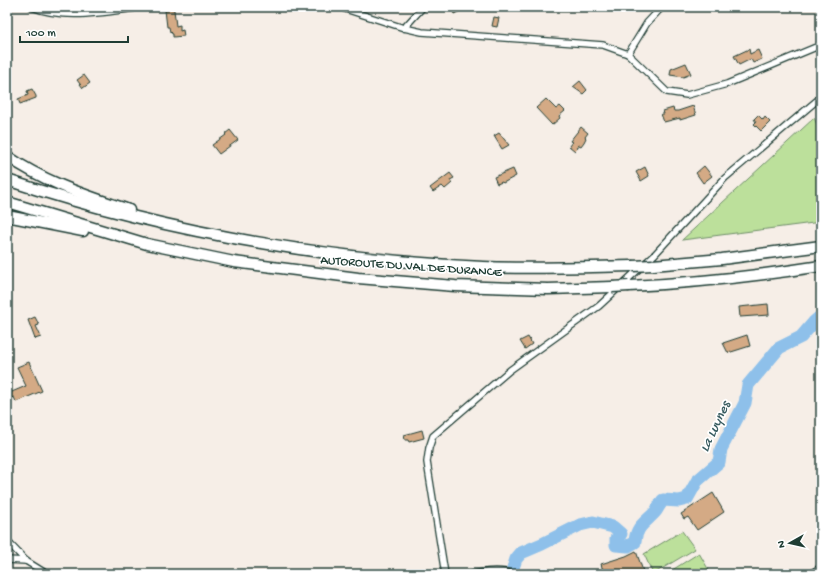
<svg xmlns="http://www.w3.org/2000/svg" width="828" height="581" font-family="'Gochi Hand',sans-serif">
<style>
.green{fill:#bce09b;stroke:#6e8e68}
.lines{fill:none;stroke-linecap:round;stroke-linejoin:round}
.river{stroke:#8ec0ea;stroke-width:13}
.building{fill:#d4aa85;stroke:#1f3d34}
.minor-casing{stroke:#1f3d34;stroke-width:8}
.secondary-casing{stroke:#1f3d34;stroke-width:11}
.motorway-casing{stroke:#1f3d34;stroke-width:13}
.minor{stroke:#fff;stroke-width:5.5}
.secondary{stroke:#fff;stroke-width:8}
.motorway{stroke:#fff;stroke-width:10}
.motorway-bridge-casing{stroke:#1f3d34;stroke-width:13;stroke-linecap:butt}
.motorway-bridge{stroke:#fff;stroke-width:10}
.labels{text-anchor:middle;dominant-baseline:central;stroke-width:3.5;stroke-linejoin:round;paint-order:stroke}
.street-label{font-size:13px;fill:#1f3d34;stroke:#fff}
.water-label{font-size:14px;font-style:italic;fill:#3b5e62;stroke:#fff}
</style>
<rect width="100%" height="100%" fill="#f6eee7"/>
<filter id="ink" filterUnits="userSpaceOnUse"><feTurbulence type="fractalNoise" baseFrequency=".025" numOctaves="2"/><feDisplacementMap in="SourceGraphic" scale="8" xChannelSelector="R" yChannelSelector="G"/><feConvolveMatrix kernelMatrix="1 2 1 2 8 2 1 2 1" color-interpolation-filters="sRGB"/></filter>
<g filter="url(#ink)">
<g class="green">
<polygon points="814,118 821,132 821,222 682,240"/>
<polygon points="682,531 695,549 653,574 644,554"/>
<polygon points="699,553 711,574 666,574"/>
</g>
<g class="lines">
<path class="river" d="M511,574L516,559L521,553L542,544L580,525L593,522L613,527L621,534L616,538V545L628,546L635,542C636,525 647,522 656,511C658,508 660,504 663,500L679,501L687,499L697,481L719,462L721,449L745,403L748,385L779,348L801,337L814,322L821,316"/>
</g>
<g class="building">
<polygon points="451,7 468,7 454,14"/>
<polygon points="172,9 174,10 176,26 180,25 180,31 183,30 184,36 173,37 173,34 172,34 171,31 170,32 169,27 167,27 165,10"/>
<polygon points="494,17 499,18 497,27 492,26"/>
<polygon points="749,49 750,54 758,50 762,59 753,63 751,59 739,65 734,56"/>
<polygon points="686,63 691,74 683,77 670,75 671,69"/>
<polygon points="84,75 90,83 83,88 77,80"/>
<polygon points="580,81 587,90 583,94 573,87"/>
<polygon points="32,89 36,96 36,98 20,104 18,99 28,95 27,91"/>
<polygon points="546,99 556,109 560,106 565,111 559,116 560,118 552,125 536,108"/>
<polygon points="693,106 696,115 680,120 680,118 664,122 661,114 664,114 663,111 673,108 674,111 678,111"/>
<polygon points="758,115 763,120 765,117 770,122 761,131 754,124 756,122 754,119"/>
<polygon points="581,127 588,133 585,137 586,138 584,142 581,146 579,145 575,151 569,146 572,142 570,141"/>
<polygon points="230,130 238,140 219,154 212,145 226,135 225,134"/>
<polygon points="499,133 509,145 502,149 494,136"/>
<polygon points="704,166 712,176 703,183 696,173"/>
<polygon points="645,167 649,176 641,181 636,172"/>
<polygon points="513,169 516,176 503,183 502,182 497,184 494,177"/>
<polygon points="450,173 454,178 450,180 452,183 445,189 442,186 433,192 430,188"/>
<polygon points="768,304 769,315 740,317 739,307"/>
<polygon points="35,317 39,325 36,326 41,337 35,339 28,320"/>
<polygon points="747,335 750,346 728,353 723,343"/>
<polygon points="528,337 532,344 525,349 520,341"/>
<polygon points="29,362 42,391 16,402 14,397 7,400 7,394 26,386 17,367"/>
<polygon points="422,430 424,438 409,442 408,440 405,440 404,435"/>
<polygon points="713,493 724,512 697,530 688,517 684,519 681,514"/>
<polygon points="636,551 644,574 604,574 601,564 626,556"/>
</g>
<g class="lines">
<g class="minor-casing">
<g id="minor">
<path d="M32,7C67,21 108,11 144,7"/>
<polyline points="339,7 404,28 422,32 603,45 628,54 667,92 687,95 727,84 821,45"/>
<polyline points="404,28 423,7"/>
<polyline points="628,54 647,23 662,7"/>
<polyline points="7,541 26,561"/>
<polyline points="7,560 26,561 47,574"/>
<polyline points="445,574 427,462 429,448 433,436 510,370 599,306 655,254 725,178 821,97"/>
<path d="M473,574C486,572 499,569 512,574"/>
</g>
</g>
<g class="secondary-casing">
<polyline id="secondary" points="813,574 821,569"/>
</g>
<g class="motorway-casing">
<g id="motorway">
<path d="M7,156C46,183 85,195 129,210"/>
<path d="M7,180C161,231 321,259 483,267C533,269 583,267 633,266"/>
<polyline points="7,202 147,244 234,262 358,278 455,286 548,289 612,287"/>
<polyline points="7,216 83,231"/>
<polyline points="653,265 722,259 821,246"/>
<path d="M629,286C693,283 757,276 821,266"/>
</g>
</g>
<use href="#minor" class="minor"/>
<use href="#secondary" class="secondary"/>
<use href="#motorway" class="motorway"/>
<g class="motorway-bridge-casing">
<g id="motorway-bridge">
<polyline points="633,266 653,265"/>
<polyline points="612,287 629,286"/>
</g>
</g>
<use href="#motorway-bridge" class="motorway-bridge"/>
</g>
</g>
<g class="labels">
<g class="street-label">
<text transform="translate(411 267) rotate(4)">AUTOROUTE DU VAL DE DURANCE</text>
</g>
<g class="water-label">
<text transform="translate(716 427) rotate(-65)">La Luynes</text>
</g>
</g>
<rect width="828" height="581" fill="none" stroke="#fff" stroke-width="24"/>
<rect x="12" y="12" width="804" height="557" fill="none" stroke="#1f3d34" stroke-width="1.5" filter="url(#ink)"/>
<g transform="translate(790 543) rotate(262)" stroke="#ffffff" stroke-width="3" paint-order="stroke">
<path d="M0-3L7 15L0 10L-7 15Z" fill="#1f3d34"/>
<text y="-6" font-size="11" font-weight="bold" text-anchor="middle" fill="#1f3d34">N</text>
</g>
<path d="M20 36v6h108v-6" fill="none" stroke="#1f3d34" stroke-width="2"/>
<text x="26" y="36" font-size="12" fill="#1f3d34" stroke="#ffffff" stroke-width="3" paint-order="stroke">100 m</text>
</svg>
